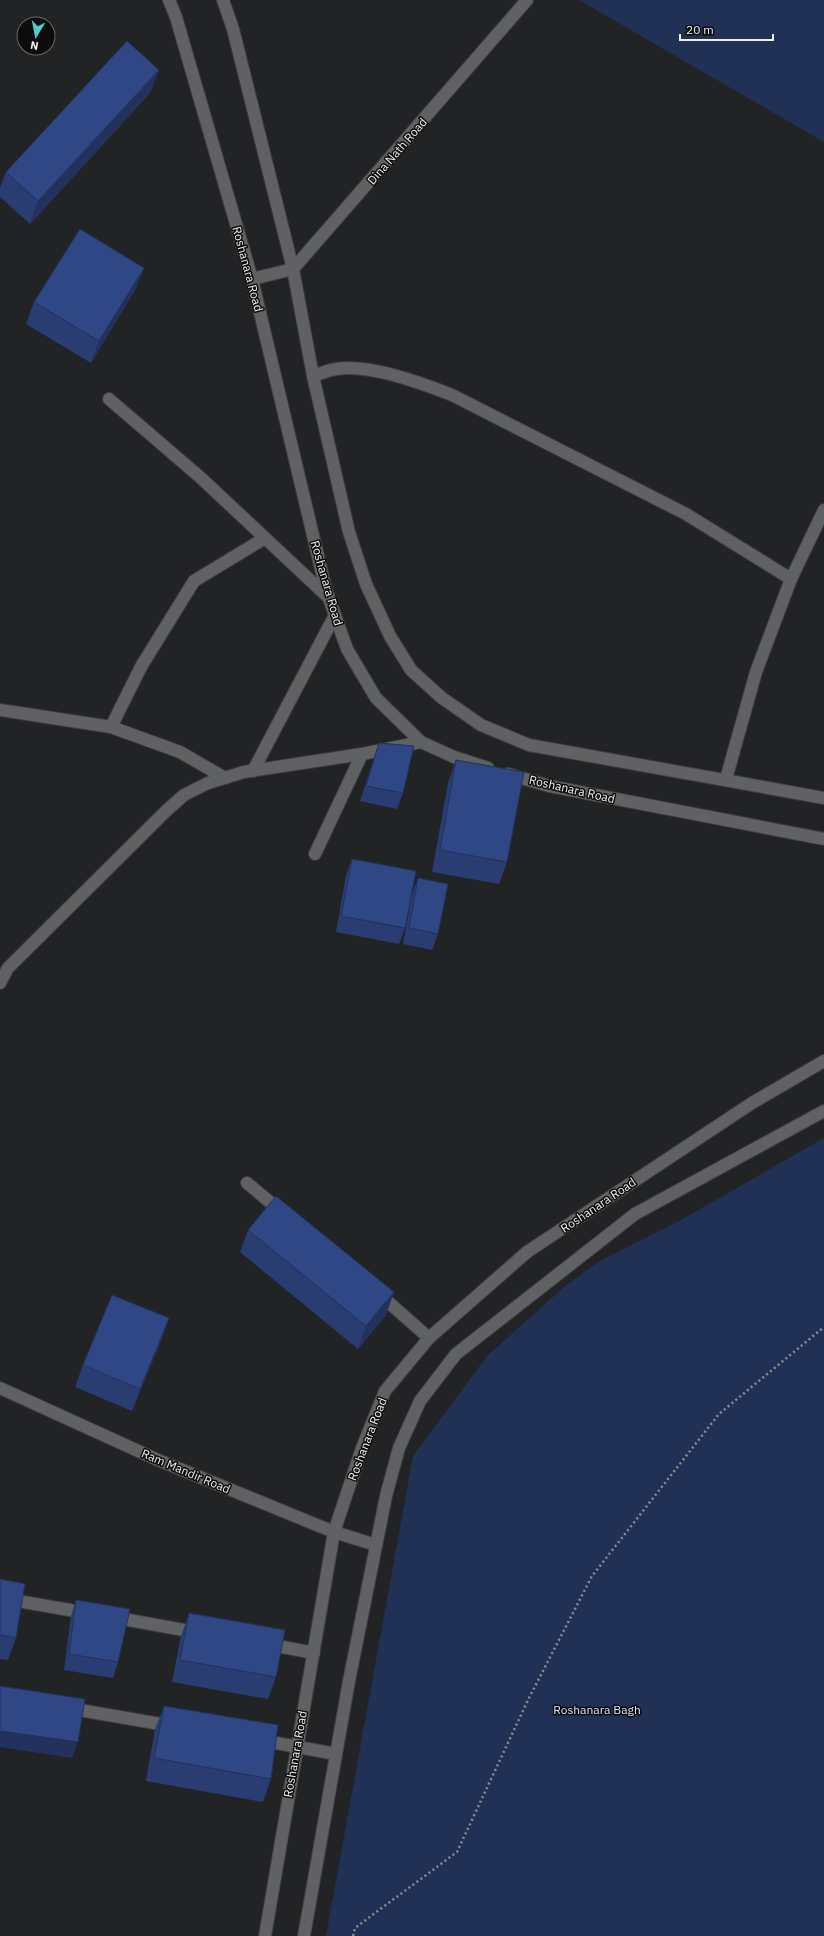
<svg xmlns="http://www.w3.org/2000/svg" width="824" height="1936" font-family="'IBM Plex Sans',sans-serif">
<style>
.green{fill:#213055}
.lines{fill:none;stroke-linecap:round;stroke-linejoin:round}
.minor-casing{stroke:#3e3e40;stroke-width:14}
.path{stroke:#8c8d8f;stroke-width:2.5;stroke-dasharray:2 3;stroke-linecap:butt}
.minor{stroke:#5f6163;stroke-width:12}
.wall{fill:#293d72}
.shaded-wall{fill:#22325d}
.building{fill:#304785;stroke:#22325d}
.labels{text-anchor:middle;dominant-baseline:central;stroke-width:3;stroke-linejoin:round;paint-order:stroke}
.street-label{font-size:12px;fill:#f1f1f3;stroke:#0c0c0d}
.park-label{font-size:12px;fill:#dbe4f7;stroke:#0c0c0d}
</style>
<rect width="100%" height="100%" fill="#222325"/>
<g class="green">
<polygon points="579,0 824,0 824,142"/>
<polygon points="824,1138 824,1936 326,1936 413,1456 487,1356 564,1287 598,1262 681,1220"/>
</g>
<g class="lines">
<g class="minor-casing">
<g id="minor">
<polyline points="169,0 176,17 252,279 326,590 347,649 376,698 421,742 454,757 488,768"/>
<polyline points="223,0 233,29 293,269 313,376 349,532 366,584 390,636 411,670 442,698 481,725 529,745 824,798"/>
<polyline points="252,279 293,269 527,0"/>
<path d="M313,376C320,374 328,370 336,369C368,363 422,383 452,395L686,514L791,579"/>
<polyline points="109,399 201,478 328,597"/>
<polyline points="0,710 111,727 180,752 225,778"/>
<polyline points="111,727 142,665 194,581 265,538"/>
<polyline points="253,771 335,615"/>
<polyline points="508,774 549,786 824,839"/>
<polyline points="726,779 756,672 791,579 824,510"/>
<polyline points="315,854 362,754"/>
<polyline points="0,983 8,968 166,811 184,795 208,783 244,772 362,754 421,742"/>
<polyline points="247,1183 283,1213"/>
<polyline points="378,1293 429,1338"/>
<polyline points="0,1388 158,1460 334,1532 376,1545"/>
<polyline points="0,1598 87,1613"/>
<polyline points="112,1617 200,1633"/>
<polyline points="267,1644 314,1653"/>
<polyline points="68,1708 172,1726"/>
<polyline points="260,1740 336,1754"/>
<polyline points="265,1936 334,1532 362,1448 385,1391 429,1338 527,1252 752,1103 824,1061"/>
<polyline points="304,1936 349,1681 386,1496 399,1448 420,1401 456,1354 635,1214 824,1111"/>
</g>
</g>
<polyline class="path" points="353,1936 355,1928 457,1852 528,1700 592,1576 719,1414 824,1327"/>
<use href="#minor" class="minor"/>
</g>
<g class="wall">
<polygon points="159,70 150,93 30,224 0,197 0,188 6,172"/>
<polygon points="144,268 135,290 91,363 26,324 34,302"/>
<polygon points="379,743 403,793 397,809 360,801 374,758"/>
<polygon points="456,760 507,862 499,884 432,872 448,783"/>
<polygon points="352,859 405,928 399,944 336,932 346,875"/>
<polygon points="418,878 438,934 432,950 403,944 412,894"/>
<polygon points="248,1230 386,1315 358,1349 240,1252"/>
<polygon points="169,1318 161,1341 132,1411 75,1387 83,1365"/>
<polygon points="0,1579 16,1638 8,1660 0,1659"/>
<polygon points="76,1600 118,1662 113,1678 64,1670 71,1616"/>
<polygon points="189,1613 276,1677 268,1699 172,1682 181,1636"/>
<polygon points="164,1706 271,1779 263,1802 146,1781 155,1729"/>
</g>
<g class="shaded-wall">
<polygon points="159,70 150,93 30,224 38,201"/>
<polygon points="144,268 135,290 91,363 99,341"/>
<polygon points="394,1292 386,1315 358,1349 366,1326"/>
<polygon points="169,1318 161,1341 132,1411 140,1389"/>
<polygon points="0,1731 78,1742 72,1758 0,1747"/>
</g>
<g class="building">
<polygon points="127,41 159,70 38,201 6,172"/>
<polygon points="80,229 144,268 99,341 34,302"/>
<polygon points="379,743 414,746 403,793 366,786"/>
<polygon points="456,760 524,772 507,862 440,850"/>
<polygon points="352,859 416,871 405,928 341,916"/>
<polygon points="418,878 448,884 438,934 409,928"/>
<polygon points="276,1196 394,1292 366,1326 248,1230"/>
<polygon points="112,1295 169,1318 140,1389 83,1365"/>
<polygon points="0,1579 25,1584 16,1638 0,1635"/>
<polygon points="76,1600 130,1609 118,1662 69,1654"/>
<polygon points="189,1613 285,1630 276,1677 180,1660"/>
<polygon points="0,1686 85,1699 78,1742 0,1731"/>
<polygon points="164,1706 278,1725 271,1779 154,1758"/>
</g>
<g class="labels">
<g class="street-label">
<text transform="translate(397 151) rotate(-49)">Dina Nath Road</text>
<text transform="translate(248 269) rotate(75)">Roshanara Road</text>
<text transform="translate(327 583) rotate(74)">Roshanara Road</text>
<text transform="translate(572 789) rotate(13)">Roshanara Road</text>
<text transform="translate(598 1205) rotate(-34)">Roshanara Road</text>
<text transform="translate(367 1439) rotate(-69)">Roshanara Road</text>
<text transform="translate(186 1471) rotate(23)">Ram Mandir Road</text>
<text transform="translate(295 1754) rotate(-80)">Roshanara Road</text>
</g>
<g class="park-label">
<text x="597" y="1709">Roshanara Bagh</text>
</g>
</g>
<g transform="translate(36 36) rotate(190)"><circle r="19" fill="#0c0c0d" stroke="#686869"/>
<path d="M0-3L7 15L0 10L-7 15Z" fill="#52ccd0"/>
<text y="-6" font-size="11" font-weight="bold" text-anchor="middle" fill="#f1f1f3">N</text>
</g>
<path d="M680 34v6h93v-6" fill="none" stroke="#f1f1f3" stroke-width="2"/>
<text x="686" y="34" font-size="12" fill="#f1f1f3" stroke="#0c0c0d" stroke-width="3" paint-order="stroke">20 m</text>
</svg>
